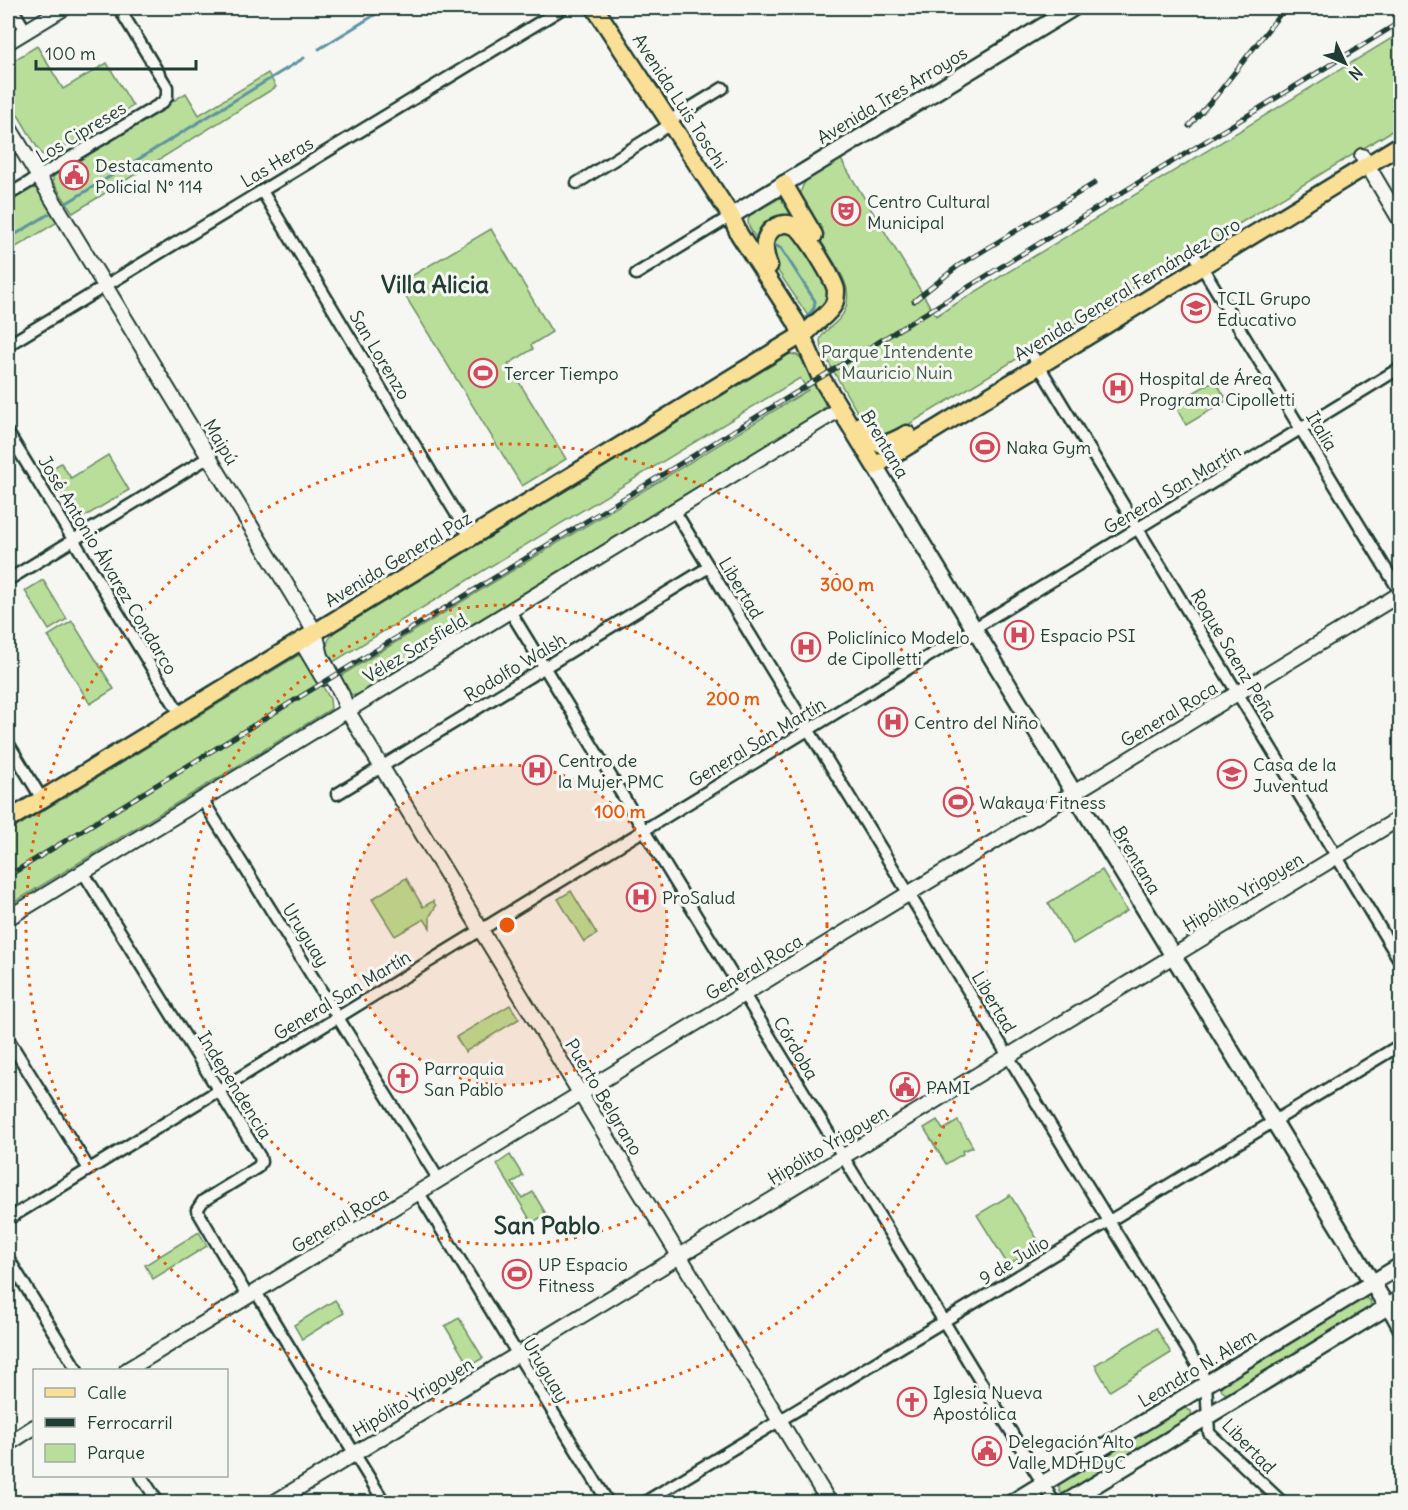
<svg xmlns="http://www.w3.org/2000/svg" width="1408" height="1510" font-family="Delius,sans-serif">
<style>
.green{fill:#b8de99;stroke:#6c8e66;stroke-width:1.5}
.lines{fill:none;stroke-linecap:round;stroke-linejoin:round}
.stream{stroke:#5e93a1;stroke-width:3}
.minor-casing{stroke:#1f3d34;stroke-width:15}
.tertiary-casing{stroke:#1f3d34;stroke-width:18}
.secondary-casing{stroke:#1f3d34;stroke-width:20}
.primary-casing{stroke:#1f3d34;stroke-width:21}
.minor{stroke:#f6f6f2;stroke-width:10}
.tertiary{stroke:#f6f6f2;stroke-width:14}
.secondary{stroke:#f6f6f2;stroke-width:15}
.primary{stroke:#fadf96;stroke-width:16}
.rail-casing{stroke:#1f3d34;stroke-width:5}
.rail{stroke:#f6f6f2;stroke-width:3;stroke-dasharray:9;stroke-linecap:butt}
.ring{fill:none;stroke:#e8590c;stroke-width:3;stroke-dasharray:3 6}
.labels{text-anchor:middle;dominant-baseline:central;stroke-width:6;stroke-linejoin:round;paint-order:stroke}
.street-label{font-size:18px;fill:#1f3d34;stroke:#f6f6f2}
.poi-label{font-size:18px;fill:#1f3d34;stroke:#f6f6f2;text-anchor:start}
.park-label{font-size:18px;fill:#3e5d48;stroke:#f6f6f2}
.district-label{font-size:24px;font-weight:bold;fill:#1f3d34;stroke:#f6f6f2}
.centre{fill:#e8590c;stroke:#f6f6f2;stroke-width:3}
.ring-label{font-size:18px;text-anchor:middle;font-weight:bold;fill:#e8590c;stroke:#f6f6f2;stroke-width:6;stroke-linejoin:round;paint-order:stroke}
</style>
<rect width="100%" height="100%" fill="#f6f6f2"/>
<filter id="ink" filterUnits="userSpaceOnUse"><feTurbulence type="fractalNoise" baseFrequency=".0167" numOctaves="2"/><feDisplacementMap in="SourceGraphic" scale="12" xChannelSelector="R" yChannelSelector="G"/><feConvolveMatrix kernelMatrix="1 2 1 2 8 2 1 2 1" color-interpolation-filters="sRGB"/></filter>
<g filter="url(#ink)">
<g class="green">
<path d="M1400,33V126L888,437L872,436C863,421 819,352 820,340C822,327 852,322 847,290C843,262 783,206 806,181C814,171 829,165 840,158L936,316Z"/>
<polygon points="37,46 63,89 107,63 133,106 48,157 41,154 8,98 8,64"/>
<polygon points="268,73 276,87 73,213 53,182 53,177 57,172 186,93 199,115"/>
<polygon points="31,188 38,189 51,208 56,223 8,252 8,203"/>
<path d="M784,197L801,224L758,241C753,233 744,224 750,215L778,199Z"/>
<polygon points="491,229 552,332 531,345 533,349 508,364 566,459 522,486 398,284"/>
<polygon points="783,230 791,230 830,288 832,300 810,319 774,265 771,242"/>
<path d="M790,354L797,355L802,359L825,399V406L819,414L360,694C347,698 344,687 337,678L808,390L800,378L330,664C325,651 324,641 336,631Z"/>
<polygon points="1215,380 1225,397 1234,392 1236,395 1186,425 1174,404"/>
<polygon points="108,455 129,490 84,517 75,514 48,471 61,463 71,478"/>
<polygon points="43,580 67,619 49,630 25,591"/>
<polygon points="72,621 114,689 90,704 48,636"/>
<polygon points="303,655 307,659 330,699 331,709 8,906 8,832 297,656"/>
<polygon points="1102,870 1127,911 1073,944 1048,903"/>
<polygon points="406,878 423,907 433,901 436,906 430,916 430,928 424,919 395,936 372,899"/>
<polygon points="571,891 597,934 584,942 558,899"/>
<polygon points="510,1005 519,1019 465,1052 456,1037"/>
<polygon points="937,1120 943,1130 958,1121 973,1147 962,1151 963,1154 946,1164 924,1128"/>
<polygon points="510,1155 523,1176 512,1183 522,1198 533,1192 546,1214 532,1223 497,1164"/>
<polygon points="1010,1195 1041,1245 1008,1265 977,1215"/>
<polygon points="199,1232 207,1246 153,1279 145,1265"/>
<polygon points="1364,1297 1370,1300 1372,1308 1229,1396 1222,1391 1221,1387 1225,1381 1360,1298"/>
<polygon points="335,1300 344,1313 302,1339 294,1325"/>
<polygon points="459,1318 483,1358 469,1366 445,1326"/>
<polygon points="1156,1328 1171,1353 1110,1391 1095,1365"/>
<polygon points="1183,1407 1191,1411 1192,1418 1066,1495 1060,1492 1058,1483"/>
</g>
<g class="lines">
<g class="stream">
<polyline points="319,49 386,8"/>
<polyline points="65,204 304,58"/>
<polyline points="8,239 49,214"/>
<polyline points="770,249 776,246 781,248 815,301 814,308 807,317"/>
</g>
<g class="minor-casing">
<g id="minor">
<polyline points="12,8 26,31"/>
<polyline points="669,121 723,88"/>
<polyline points="577,183 671,124"/>
<polyline points="262,191 470,537"/>
<polyline points="8,195 162,103 167,97 167,87 119,8"/>
<polyline points="1196,257 1400,592"/>
<polyline points="636,274 731,216"/>
<polyline points="8,345 563,8"/>
<polyline points="1033,356 1400,961"/>
<polyline points="8,433 180,714"/>
<polyline points="674,510 1202,1373 1206,1385 1209,1433 1282,1502"/>
<polyline points="8,580 209,457"/>
<polyline points="510,611 1054,1502"/>
<polyline points="8,743 42,799"/>
<polyline points="337,794 709,567"/>
<polyline points="202,799 439,1180"/>
<polyline points="83,872 260,1157 261,1162 258,1167 203,1201 197,1210 248,1297"/>
<polyline points="8,1039 89,1169"/>
<polyline points="419,1193 608,1502"/>
<polyline points="8,1219 1400,368"/>
<polyline points="8,1258 77,1370"/>
<polyline points="256,1292 384,1502"/>
<polyline points="1387,1307 1400,1331"/>
<polyline points="141,1476 158,1502"/>
<polyline points="645,1502 1400,1045"/>
</g>
</g>
<g class="tertiary-casing">
<g id="tertiary">
<polyline points="8,42 64,8"/>
<polyline points="8,126 315,632 321,656 342,695 347,710 829,1502"/>
<polyline points="1362,156 1400,220"/>
<polyline points="301,641 323,678"/>
<polyline points="8,918 840,409"/>
<polyline points="127,1370 1400,594"/>
<polyline points="8,1444 34,1427"/>
<polyline points="275,1502 1400,818"/>
</g>
</g>
<g class="secondary-casing">
<g id="secondary">
<polyline points="731,216 1073,8"/>
<polyline points="875,466 1387,1307"/>
<polyline points="1013,1502 1400,1266"/>
<polyline points="1067,1502 1400,1299"/>
</g>
</g>
<g class="primary-casing">
<g id="primary">
<polyline points="595,8 731,216 739,234 796,322 820,376 875,466 1400,145"/>
<polyline points="784,184 814,235"/>
<path d="M860,425C875,450 884,447 907,434"/>
<path d="M8,820L808,331C816,321 829,315 834,304C836,299 836,294 836,290C834,280 805,231 796,227C783,219 767,228 765,243C764,251 766,258 769,266"/>
</g>
</g>
<use href="#minor" class="minor"/>
<use href="#tertiary" class="tertiary"/>
<use href="#secondary" class="secondary"/>
<use href="#primary" class="primary"/>
<g class="rail-casing">
<g id="rail">
<polyline points="1189,126 1216,96 1285,8"/>
<polyline points="914,301 958,266 1095,183"/>
<polyline points="8,876 1400,22"/>
</g>
</g>
<use href="#rail" class="rail"/>
</g>
</g>
<circle cx="507" cy="925" r="160" fill="#e8590c" fill-opacity=".12"/>
<g class="ring">
<circle cx="507" cy="925" r="160"/>
<circle cx="507" cy="925" r="320"/>
<circle cx="507" cy="925" r="481"/>
</g>
<defs>
<g id="civic-ring" transform="scale(1.5)"><circle r="9.5" fill="#f6f6f2" stroke="#d1495b" stroke-width="1.5"/><path d="M-.6-6.5H3V-4.5H.6V-3L4-1V1h2V6H-6V1h2V-1L-.6-3ZM-1.2 2.5V6h2.4V2.5Z" fill="#d1495b"/></g>
<g id="theatre-ring" transform="scale(1.5)"><circle r="9.5" fill="#f6f6f2" stroke="#d1495b" stroke-width="1.5"/><path d="M-5-5.5Q0-4 5-5.5V0Q5 5 0 6Q-5 5-5 0ZM-3.3-2.5H-1v1.5H-3.3ZM1-2.5H3.3v1.5H1ZM-2.8 1Q0 5.5 2.8 1Z" fill="#d1495b"/></g>
<g id="university-ring" transform="scale(1.5)"><circle r="9.5" fill="#f6f6f2" stroke="#d1495b" stroke-width="1.5"/><path d="M0-5L7-2L0 1L-7-2ZM-4 1L0 2.5L4 1V4Q0 6-4 4Z" fill="#d1495b"/></g>
<g id="stadium-ring" transform="scale(1.5)"><circle r="9.5" fill="#f6f6f2" stroke="#d1495b" stroke-width="1.5"/><path d="M0-5a6.5 5 0 1 0 0 10a6.5 5 0 1 0 0-10ZM-3.5-1.8h7v3.6h-7Z" fill="#d1495b"/></g>
<g id="hospital-ring" transform="scale(1.5)"><circle r="9.5" fill="#f6f6f2" stroke="#d1495b" stroke-width="1.5"/><path d="M-5-5h3v3.5h4V-5h3V5h-3V1.5h-4V5h-3Z" fill="#d1495b"/></g>
<g id="church-ring" transform="scale(1.5)"><circle r="9.5" fill="#f6f6f2" stroke="#d1495b" stroke-width="1.5"/><path d="M-1.2-6h2.4v3.5h3.3v2.4h-3.3V6h-2.4V-.1h-3.3v-2.4h3.3Z" fill="#d1495b"/></g>
</defs>
<g fill-rule="evenodd">
<use href="#civic-ring" x="74" y="175"/>
<use href="#theatre-ring" x="846" y="211"/>
<use href="#university-ring" x="1196" y="308"/>
<use href="#stadium-ring" x="483" y="373"/>
<use href="#hospital-ring" x="1118" y="388"/>
<use href="#stadium-ring" x="985" y="447"/>
<use href="#hospital-ring" x="1019" y="635"/>
<use href="#hospital-ring" x="806" y="647"/>
<use href="#hospital-ring" x="893" y="722"/>
<use href="#hospital-ring" x="537" y="770"/>
<use href="#university-ring" x="1232" y="774"/>
<use href="#stadium-ring" x="958" y="802"/>
<use href="#hospital-ring" x="641" y="897"/>
<use href="#church-ring" x="403" y="1078"/>
<use href="#civic-ring" x="905" y="1087"/>
<use href="#stadium-ring" x="517" y="1274"/>
<use href="#church-ring" x="912" y="1402"/>
<use href="#civic-ring" x="987" y="1451"/>
</g>
<g class="labels">
<g class="street-label">
<text transform="translate(892 95) rotate(-31)">Avenida Tres Arroyos</text>
<text transform="translate(680 101) rotate(57)">Avenida Luis Toschi</text>
<text transform="translate(81 132) rotate(-31)">Los Cipreses</text>
<text transform="translate(277 162) rotate(-31)">Las Heras</text>
<text transform="translate(1127 289) rotate(-31)">Avenida General Fernández Oro</text>
<text transform="translate(380 355) rotate(59)">San Lorenzo</text>
<text transform="translate(1322 431) rotate(59)">Italia</text>
<text transform="translate(221 442) rotate(59)">Maipú</text>
<text transform="translate(885 444) rotate(59)">Brentana</text>
<text transform="translate(1172 489) rotate(-31)">General San Martín</text>
<text transform="translate(398 559) rotate(-31)">Avenida General Paz</text>
<text transform="translate(108 565) rotate(59)">José Antonio Álvarez Condarco</text>
<text transform="translate(741 588) rotate(59)">Libertad</text>
<text transform="translate(415 648) rotate(-31)">Vélez Sarsfield</text>
<text transform="translate(1234 655) rotate(59)">Roque Saenz Peña</text>
<text transform="translate(515 667) rotate(-31)">Rodolfo Walsh</text>
<text transform="translate(1169 714) rotate(-31)">General Roca</text>
<text transform="translate(757 742) rotate(-31)">General San Martín</text>
<text transform="translate(1137 860) rotate(59)">Brentana</text>
<text transform="translate(1243 892) rotate(-31)">Hipólito Yrigoyen</text>
<text transform="translate(306 935) rotate(58)">Uruguay</text>
<text transform="translate(754 967) rotate(-31)">General Roca</text>
<text transform="translate(342 995) rotate(-31)">General San Martín</text>
<text transform="translate(994 1002) rotate(59)">Libertad</text>
<text transform="translate(796 1048) rotate(59)">Córdoba</text>
<text transform="translate(235 1085) rotate(58)">Independencia</text>
<text transform="translate(604 1097) rotate(59)">Puerto Belgrano</text>
<text transform="translate(828 1145) rotate(-31)">Hipólito Yrigoyen</text>
<text transform="translate(340 1220) rotate(-31)">General Roca</text>
<text transform="translate(1014 1260) rotate(-31)">9 de Julio</text>
<text transform="translate(1197 1368) rotate(-31)">Leandro N. Alem</text>
<text transform="translate(546 1370) rotate(59)">Uruguay</text>
<text transform="translate(413 1397) rotate(-31)">Hipólito Yrigoyen</text>
<text transform="translate(1249 1446) rotate(46)">Libertad</text>
</g>
<g class="poi-label">
<text x="95" y="165">Destacamento<tspan x="95" dy="21">Policial N° 114</tspan></text>
<text x="867" y="201">Centro Cultural<tspan x="867" dy="21">Municipal</tspan></text>
<text x="1217" y="298">TCIL Grupo<tspan x="1217" dy="21">Educativo</tspan></text>
<text x="504" y="373">Tercer Tiempo</text>
<text x="1139" y="378">Hospital de Área<tspan x="1139" dy="21">Programa Cipolletti</tspan></text>
<text x="1006" y="447">Naka Gym</text>
<text x="1040" y="635">Espacio PSI</text>
<text x="827" y="637">Policlínico Modelo<tspan x="827" dy="21">de Cipolletti</tspan></text>
<text x="914" y="722">Centro del Niño</text>
<text x="558" y="760">Centro de<tspan x="558" dy="21">la Mujer PMC</tspan></text>
<text x="1253" y="764">Casa de la<tspan x="1253" dy="21">Juventud</tspan></text>
<text x="979" y="802">Wakaya Fitness</text>
<text x="662" y="897">ProSalud</text>
<text x="424" y="1068">Parroquia<tspan x="424" dy="21">San Pablo</tspan></text>
<text x="926" y="1087">PAMI</text>
<text x="538" y="1264">UP Espacio<tspan x="538" dy="21">Fitness</tspan></text>
<text x="933" y="1392">Iglesia Nueva<tspan x="933" dy="21">Apostólica</tspan></text>
<text x="1008" y="1441">Delegación Alto<tspan x="1008" dy="21">Valle MDHDyC</tspan></text>
</g>
<g class="park-label">
<text x="897" y="351">Parque Intendente<tspan x="897" dy="21">Mauricio Nuin</tspan></text>
</g>
<g class="district-label">
<text x="435" y="284">Villa Alicia</text>
<text x="547" y="1225">San Pablo</text>
</g>
</g>
<circle cx="507" cy="925" r="9" class="centre"/>
<g class="ring-label">
<text x="847" y="591">300 m</text>
<text x="733" y="705">200 m</text>
<text x="620" y="818">100 m</text>
</g>
<rect width="1408" height="1510" fill="none" stroke="#f6f6f2" stroke-width="30"/>
<rect x="15" y="15" width="1378" height="1480" fill="none" stroke="#1f3d34" stroke-width="2" filter="url(#ink)"/>
<rect x="33" y="1369" width="195" height="108" fill="#f6f6f2" stroke="#a0aca6" stroke-width="1.5"/>
<rect x="45" y="1388" width="30" height="9" fill="#fadf96" stroke="#a0aca6" stroke-width="1.5"/>
<text x="87" y="1399" font-size="18" fill="#1f3d34">Calle</text>
<rect x="45" y="1418" width="30" height="9" fill="#1f3d34" stroke="#a0aca6" stroke-width="1.5"/>
<text x="87" y="1429" font-size="18" fill="#1f3d34">Ferrocarril</text>
<rect x="45" y="1444" width="30" height="18" fill="#b8de99" stroke="#a0aca6" stroke-width="1.5"/>
<text x="87" y="1459" font-size="18" fill="#1f3d34">Parque</text>
<g transform="translate(1345 63) rotate(134)" stroke="#f6f6f2" stroke-width="4.5" paint-order="stroke">
<path d="M0-4.5L10 22L0 15L-10 22Z" fill="#1f3d34"/>
<text y="-9" font-size="16" font-weight="bold" text-anchor="middle" fill="#1f3d34">N</text>
</g>
<path d="M36 60v9h160v-9" fill="none" stroke="#1f3d34" stroke-width="3"/>
<text x="45" y="60" font-size="18" fill="#1f3d34" stroke="#f6f6f2" stroke-width="4.5" paint-order="stroke">100 m</text>
</svg>
